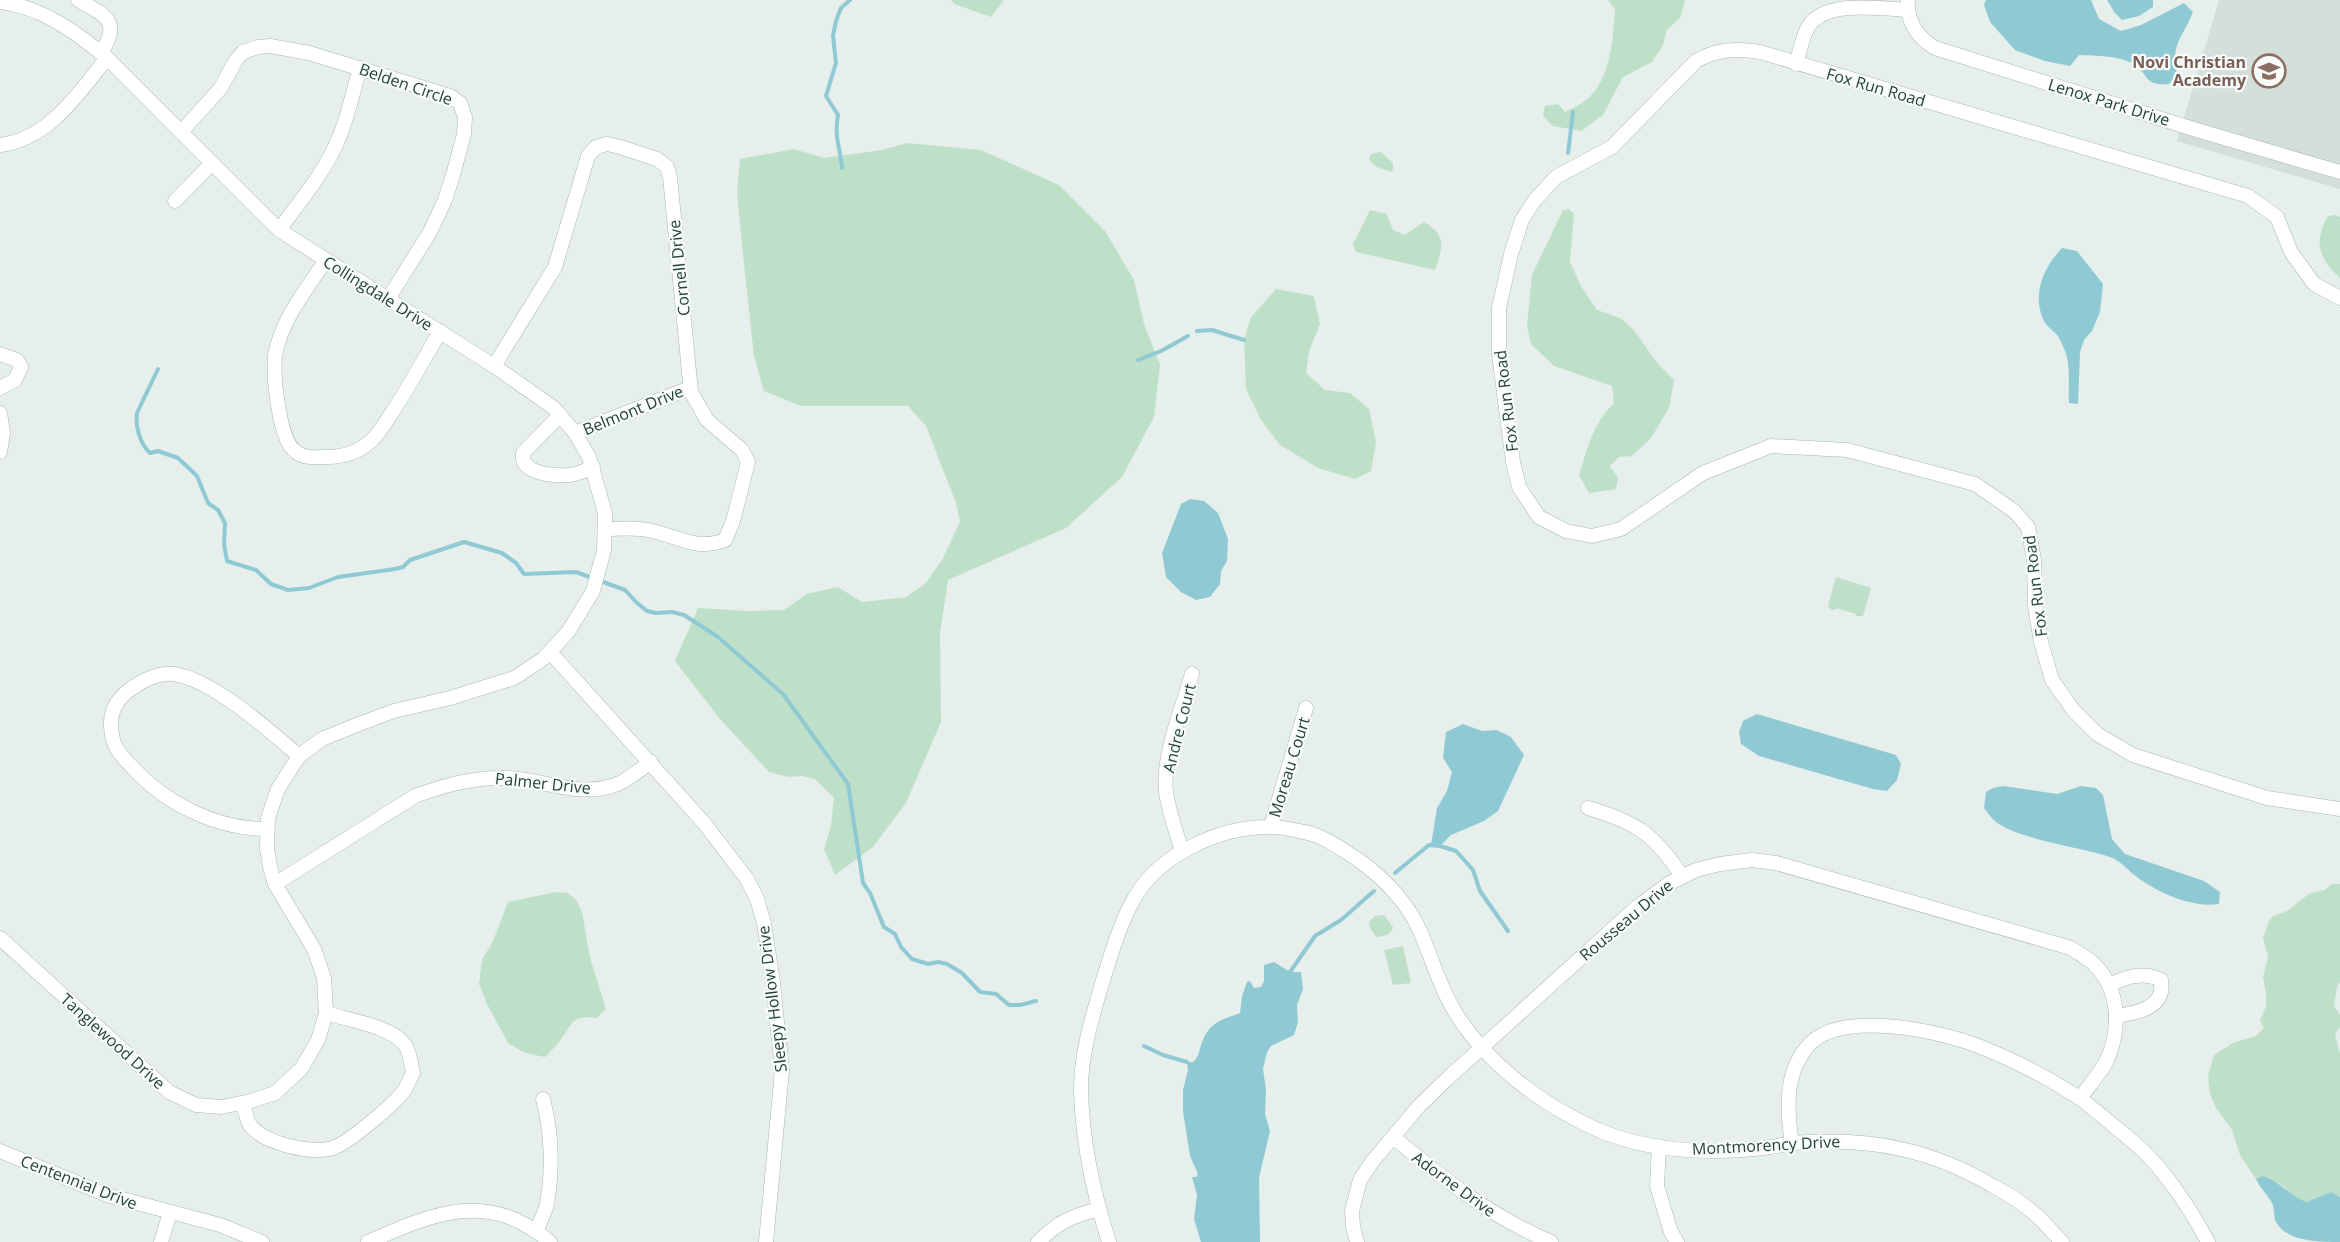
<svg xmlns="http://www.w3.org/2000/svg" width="2340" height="1242" font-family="'Open Sans',sans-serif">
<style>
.built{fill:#d4dfda}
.green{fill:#bfe0c8}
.water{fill:#8ec9d4}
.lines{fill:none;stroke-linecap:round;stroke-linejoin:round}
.stream{stroke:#8ec9d4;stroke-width:4}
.minor-casing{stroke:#a8b8b2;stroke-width:15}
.minor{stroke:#fff;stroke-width:14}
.labels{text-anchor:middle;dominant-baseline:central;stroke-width:4.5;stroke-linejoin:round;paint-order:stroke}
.education-label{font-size:16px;font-weight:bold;fill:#785e54;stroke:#f7fbf9;text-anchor:end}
.street-label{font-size:16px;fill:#24423a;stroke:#f7fbf9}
</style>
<rect width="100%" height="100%" fill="#e6efeb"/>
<polygon class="built" points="2219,0 2340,0 2340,189 2177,141"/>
<g class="green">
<polygon points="951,0 1004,0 991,17 954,4"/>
<path d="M1608,0H1685L1680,18L1667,30L1663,45L1652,62L1623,77L1603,115L1581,131L1553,126L1543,116L1545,106L1558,104L1565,112C1572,108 1580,105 1586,100C1611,80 1613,39 1615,9Z"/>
<polygon points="907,143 981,150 1059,185 1105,231 1134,280 1144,324 1160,364 1154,417 1122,477 1066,528 948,580 940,633 941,722 906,803 873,847 835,875 824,849 831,826 834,798 815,779 802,776 788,777 769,772 720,719 675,661 698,608 748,611 784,610 807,594 838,587 862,602 906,597 925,584 942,560 960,522 956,503 926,426 908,406 801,406 764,391 754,356 742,245 737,192 740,159 794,149 824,158 882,150"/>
<polygon points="1381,152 1393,163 1393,170 1391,172 1377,167 1369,160 1371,154"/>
<path d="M1569,209L1574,214L1570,262L1582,288L1597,310L1620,318L1633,329L1658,364L1674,380L1669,408L1651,438L1632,456L1619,457L1610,466L1618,478L1616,489L1589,493L1579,475C1587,451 1593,421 1614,404L1612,386L1554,366L1531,344L1527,326L1532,275L1563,210Z"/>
<path d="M1370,210L1387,214L1393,230L1405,235L1424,222C1447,235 1443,248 1435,270L1356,252L1353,244Z"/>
<path d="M2336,215L2340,217V278C2319,258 2313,243 2328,216Z"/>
<polygon points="1276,289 1314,296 1320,324 1309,351 1306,373 1325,390 1350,393 1369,409 1376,442 1371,471 1355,479 1318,468 1280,445 1261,420 1246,389 1244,340 1251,317"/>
<polygon points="1836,577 1871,588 1863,616 1855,616 1856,614 1836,608 1835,610 1830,609 1828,606"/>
<polygon points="2332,884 2340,884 2340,982 2337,987 2334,1006 2340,1015 2340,1027 2335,1034 2340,1054 2340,1197 2331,1192 2306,1202 2296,1199 2285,1187 2262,1176 2256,1179 2240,1155 2232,1130 2216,1108 2210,1094 2208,1076 2214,1055 2235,1042 2256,1036 2264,1028 2260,1021 2266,1006 2266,993 2263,978 2268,957 2263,938 2269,921 2273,916 2287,911 2310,893 2325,890"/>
<path d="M556,892L568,893L577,901L582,912L590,958L606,1009L597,1018C569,1015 574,1023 559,1042C555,1047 550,1052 545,1057L525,1053L508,1043L487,1004L479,984L482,960L493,941L508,902Z"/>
<path d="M1384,915L1393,927C1391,935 1384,936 1376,937L1370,928L1369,922L1375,916Z"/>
<polygon points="1403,946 1411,983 1393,985 1384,950"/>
</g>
<g class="water">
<path d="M1986,0H2091L2099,19L2121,31L2141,25L2184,3L2193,12C2182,40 2171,41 2177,74L2169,84C2144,86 2150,76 2135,65C2121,55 2095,56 2079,55L2070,66L2045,61L2015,50L1990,22L1984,5Z"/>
<polygon points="2107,0 2153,0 2153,7 2139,16 2122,20 2115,13"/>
<path d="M2062,248L2077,251L2103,284L2100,312L2092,331L2084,340L2080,352L2078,404L2069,403C2068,386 2071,367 2065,351C2063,346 2060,339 2057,335C2053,330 2046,326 2044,321C2031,294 2044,267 2062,248Z"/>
<polygon points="1190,499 1204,501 1218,513 1228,539 1227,561 1221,571 1220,584 1210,597 1196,600 1181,592 1166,577 1162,553 1181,504"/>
<polygon points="1757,714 1896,755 1901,764 1897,780 1887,791 1873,789 1759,756 1741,744 1739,732 1743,721"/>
<polygon points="1463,724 1482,731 1497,730 1511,737 1524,755 1498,811 1484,821 1451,835 1440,846 1431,845 1437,808 1447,791 1452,772 1443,758 1446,732"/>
<path d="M2003,786L2057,794L2081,786L2096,788L2103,795L2112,839L2125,854L2204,881L2220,892L2219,904C2194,908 2161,894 2141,880C2129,872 2121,860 2107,856C2079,847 2018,839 1996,822C1992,819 1988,813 1984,808L1986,792L1993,788Z"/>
<path d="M1274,962L1290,972H1301L1303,989L1297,1005L1298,1022L1294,1035L1271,1046L1267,1052L1263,1069L1266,1090L1265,1114L1270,1131L1259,1178L1260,1242H1201L1194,1219L1197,1195L1192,1177H1196L1198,1174L1190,1156L1183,1111V1090L1188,1070L1187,1062H1193C1198,1058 1199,1052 1201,1045C1209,1022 1219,1021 1240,1013L1242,996L1247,982L1250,981L1254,988L1261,987L1264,981V965Z"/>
<path d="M2262,1176C2280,1181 2290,1196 2306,1202L2331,1192L2340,1197V1242C2318,1242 2287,1242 2276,1222C2273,1216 2275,1209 2272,1203C2267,1194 2260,1188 2256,1179Z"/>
</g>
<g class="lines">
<g class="stream">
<polyline points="1568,153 1573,112"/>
<path d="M842,168C840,146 834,138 838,115L826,96L836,63L833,36L836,21L841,8L850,0"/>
<polyline points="1197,331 1212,330 1244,340"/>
<polyline points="1138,360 1161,351 1188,336"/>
<path d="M158,369L137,413C135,426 140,444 150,453L158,451L178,458L197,476L208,503L218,510L225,523L224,544L227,561L256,570L271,584L288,590L309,588L338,577L395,569L403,567L410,560L464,542L502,553L516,563L524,574L576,572L625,590L636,602L647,611L656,613L672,612L684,615L718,637L783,694L848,784L863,883L870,893L884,927L895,934L901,947L912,959L928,964L938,962L947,964L962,973L980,992L996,994L1009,1005H1020L1036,1001"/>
<polyline points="1395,873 1429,845 1440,846 1456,851 1473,870 1480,891 1508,931"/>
<polyline points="1290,972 1315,936 1341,920 1374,891"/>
<polyline points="1144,1046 1163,1055 1187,1062"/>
</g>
<g class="minor-casing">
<g id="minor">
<path d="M78,0C105,15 122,21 101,53"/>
<path d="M1908,0C1906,21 1918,38 1935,48L2200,131L2340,172"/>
<path d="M0,2C42,7 76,32 107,58L279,230L494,366L554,408L575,433L589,457L605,513L604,550L593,591L568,632L543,659L514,678L450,698L394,711L359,724L322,739L299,756L278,789L268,818L267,848L270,867L275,884L314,949L324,978L326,1013L318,1040L301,1069L275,1093L251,1101L221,1107L196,1105L169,1092L0,938"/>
<path d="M1796,64C1800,52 1802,38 1808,27C1824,0 1880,8 1907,10"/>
<polyline points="181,132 220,89 236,60 243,52 258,47 270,46 309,53 450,96 460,103 465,117 464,134 453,175 445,200 430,232 388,299"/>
<path d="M0,145C49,139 78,94 107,58"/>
<polyline points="175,201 212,163"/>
<path d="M279,230C300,201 325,172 338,140C348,117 353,91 360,68"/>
<path d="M326,260C306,290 281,320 275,356C273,376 279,441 296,452C305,459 316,457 327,457C344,457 359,452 372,440C380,432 385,423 391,414C409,387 424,360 440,331"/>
<path d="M2340,298L2314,284L2291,252L2277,217L2248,196L1760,52C1737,48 1717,49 1696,61L1612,147L1556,177L1534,201L1522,220L1511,254L1499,308V354L1513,462L1519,487L1539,517L1566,531L1592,536L1621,529L1703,473L1771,446L1847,450L1975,484L2014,511L2028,527L2034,560L2035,606L2041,642L2052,680L2074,711L2097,734L2133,755L2267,798L2340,809"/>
<polyline points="0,354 17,360 21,367 15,380 0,388"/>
<path d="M494,366L555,267L588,156L596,147L607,144L620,147L657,159L667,167L670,177L691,392L707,420L742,450L748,462L733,521L725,540C696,551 680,537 652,531C638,527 620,529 605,529"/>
<polyline points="0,413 3,433 0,452"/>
<path d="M560,415L523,453C519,474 554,476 569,475C578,474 585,471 593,467"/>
<polyline points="575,433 690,388"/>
<polyline points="550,652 704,823 747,879 757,899 764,923 773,983 782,1070 766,1242"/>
<path d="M1588,808C1636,822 1654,834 1682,876"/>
<polyline points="1271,826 1306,708"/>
<path d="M266,829C217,829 166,804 133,768C119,753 112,747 111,726C110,709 119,697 132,688C143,680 160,672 174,674C213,680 269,730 299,756"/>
<path d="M1182,851C1176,831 1169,813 1166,792C1162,756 1182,709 1192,674"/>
<path d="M275,884L415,796C445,785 474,777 506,778C545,779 581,800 620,783C630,778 641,769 651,762"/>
<path d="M2109,985C2126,977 2143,971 2161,980C2166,1008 2137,1013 2116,1016"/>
<path d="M243,1103C245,1109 246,1119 250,1125C264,1144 311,1154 333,1148C348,1143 396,1103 405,1089C408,1084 410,1078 413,1073C411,1064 410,1052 405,1045C392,1026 347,1020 326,1013"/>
<path d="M1393,1137C1444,1179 1489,1216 1551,1242"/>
<path d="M1792,1144C1787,1111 1784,1075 1807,1047C1838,1008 1941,1031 1981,1047C2014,1060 2048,1078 2078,1097C2088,1104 2097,1112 2107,1120C2117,1129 2128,1137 2138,1146C2165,1170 2191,1210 2208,1242"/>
<polyline points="1659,1146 1657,1186 1671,1232 1677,1242"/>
<polyline points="0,1151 107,1195 220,1225 262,1242"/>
<path d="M537,1231C539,1222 545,1213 547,1204C553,1169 552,1134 543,1099"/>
<polyline points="161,1242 170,1213"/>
<path d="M368,1242C434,1213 488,1189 550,1242"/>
<path d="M1038,1242C1058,1222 1072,1216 1099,1209"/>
<path d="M1109,1242C1093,1192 1082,1142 1081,1089C1081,1052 1093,1015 1103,980C1112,952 1120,923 1135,897C1160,854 1220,827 1268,827C1279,826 1293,830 1304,832C1324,836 1340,848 1357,859C1384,878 1406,900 1420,931C1432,958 1439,986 1455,1012C1486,1063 1542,1105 1596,1129C1648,1152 1709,1154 1764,1148C1779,1146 1794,1142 1809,1142C1877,1139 1934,1151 1993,1186C2008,1194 2024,1204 2036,1215C2045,1223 2053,1233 2062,1242"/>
<path d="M1357,1242L1353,1227L1352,1211L1360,1180L1372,1162L1419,1106L1448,1078L1637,907L1668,884L1696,870L1720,864L1752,860L1776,863L2071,948C2078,953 2087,958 2094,964C2120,990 2121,1028 2107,1060C2100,1074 2089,1086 2080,1098"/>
</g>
</g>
<use href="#minor" class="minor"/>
</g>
<defs>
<g id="school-ring" transform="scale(1.725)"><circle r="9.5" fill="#f7fbf9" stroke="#8d6e63" stroke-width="1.5"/><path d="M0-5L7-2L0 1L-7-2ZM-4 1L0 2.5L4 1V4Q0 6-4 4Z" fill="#8d6e63"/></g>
</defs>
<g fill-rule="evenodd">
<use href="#school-ring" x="2269" y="71"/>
</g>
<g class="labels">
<g class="education-label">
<text x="2246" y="62">Novi Christian<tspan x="2246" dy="18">Academy</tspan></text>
</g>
<g class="street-label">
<text transform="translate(406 84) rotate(19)">Belden Circle</text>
<text transform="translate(1876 87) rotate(16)">Fox Run Road</text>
<text transform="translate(2109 102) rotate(17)">Lenox Park Drive</text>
<text transform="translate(679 268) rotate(-96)">Cornell Drive</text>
<text transform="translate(378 293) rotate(32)">Collingdale Drive</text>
<text transform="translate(1506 401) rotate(-97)">Fox Run Road</text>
<text transform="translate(633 410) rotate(-22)">Belmont Drive</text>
<text transform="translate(2035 586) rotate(-97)">Fox Run Road</text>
<text transform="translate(1179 728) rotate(-76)">Andre Court</text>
<text transform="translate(1289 767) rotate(-73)">Moreau Court</text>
<text transform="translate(543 783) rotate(6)">Palmer Drive</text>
<text transform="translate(1626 920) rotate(-40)">Rousseau Drive</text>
<text transform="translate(772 999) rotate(-97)">Sleepy Hollow Drive</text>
<text transform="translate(113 1041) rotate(42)">Tanglewood Drive</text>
<text transform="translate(1766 1145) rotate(-3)">Montmorency Drive</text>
<text transform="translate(79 1182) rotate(21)">Centennial Drive</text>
<text transform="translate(1454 1184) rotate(36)">Adorne Drive</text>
</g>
</g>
</svg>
